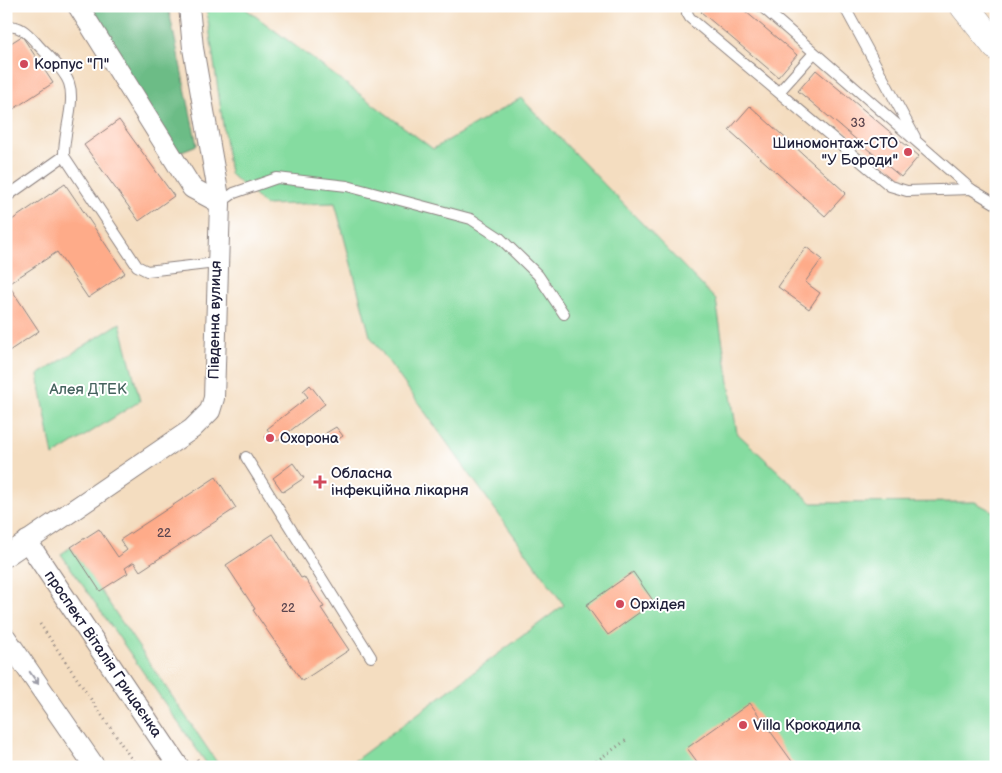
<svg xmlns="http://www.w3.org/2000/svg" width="1002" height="773" font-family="'Balsamiq Sans',sans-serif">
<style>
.green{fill:#85dca0;stroke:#547f6e}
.forest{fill:#6cbc86;stroke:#476f60}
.building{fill:#feab89}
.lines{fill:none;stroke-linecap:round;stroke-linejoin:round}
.service-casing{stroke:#8b807e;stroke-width:12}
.minor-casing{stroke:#8b807e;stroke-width:22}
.secondary-casing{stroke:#8b807e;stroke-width:29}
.path{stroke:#8b807e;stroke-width:3;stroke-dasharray:1 4;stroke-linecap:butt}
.service{stroke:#fff;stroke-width:10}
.minor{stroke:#fff;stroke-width:20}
.secondary{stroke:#fff;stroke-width:28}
.oneway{stroke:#9c9ca7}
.poi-dot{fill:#d1495b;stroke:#fff;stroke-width:2}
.labels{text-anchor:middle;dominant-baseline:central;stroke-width:4;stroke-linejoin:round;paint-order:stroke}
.number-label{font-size:12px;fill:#59444e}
.poi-label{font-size:15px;fill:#22223b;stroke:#fff;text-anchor:start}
.street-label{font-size:15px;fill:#22223b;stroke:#fff}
.park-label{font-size:15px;fill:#45635e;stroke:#fff}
</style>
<rect width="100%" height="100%" fill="#fff"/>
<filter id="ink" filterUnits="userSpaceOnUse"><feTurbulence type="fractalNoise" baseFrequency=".02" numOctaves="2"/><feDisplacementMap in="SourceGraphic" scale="10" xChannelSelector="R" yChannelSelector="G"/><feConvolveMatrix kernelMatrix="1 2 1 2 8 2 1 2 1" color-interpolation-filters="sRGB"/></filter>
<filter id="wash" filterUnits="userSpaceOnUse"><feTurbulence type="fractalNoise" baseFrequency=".0096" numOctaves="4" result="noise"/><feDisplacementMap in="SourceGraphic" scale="20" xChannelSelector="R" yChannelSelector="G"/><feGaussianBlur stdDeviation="1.12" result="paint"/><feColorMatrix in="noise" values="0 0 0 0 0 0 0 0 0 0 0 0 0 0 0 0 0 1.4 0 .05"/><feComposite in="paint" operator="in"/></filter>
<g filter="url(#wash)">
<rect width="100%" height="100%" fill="#f4ddc0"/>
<g class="green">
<polygon points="206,6 242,6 433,149 521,98 716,300 737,433 812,503 975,502 996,513 996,767 346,767 564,605 370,336 335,203 265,205 230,174"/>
<polygon points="120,323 140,401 53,456 38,375"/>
<polygon points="71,547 220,767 209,767 61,554"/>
</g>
<polygon class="forest" points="93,6 168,6 197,145 177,153 89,10"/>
<g id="blocks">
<g class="building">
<polygon points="706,6 739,6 797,55 778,77 701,12"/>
<polygon points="22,36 53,83 6,114 6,46"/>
<polygon points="816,70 919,156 901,177 798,91"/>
<polygon points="750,106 846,193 825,216 729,130"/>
<polygon points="119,120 174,196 139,221 84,145"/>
<polygon points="65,184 125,273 88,298 57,252 8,284 39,331 6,353 6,224"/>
<polygon points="806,247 822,259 805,282 820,293 809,309 778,287"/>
<polygon points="310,385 325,404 277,441 275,439 270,443 265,437 270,433 267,429 308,397 303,391"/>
<polygon points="336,427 343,436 333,443 326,433"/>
<polygon points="293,463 304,478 283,492 273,478"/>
<polygon points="216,477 236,508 140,571 134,562 125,568 128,573 100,591 71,547 99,529 118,557 127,550 120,540"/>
<polygon points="273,534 301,578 304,577 324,607 321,608 349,650 302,681 253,610 255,609 226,565"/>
<polygon points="633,572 654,602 608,635 586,605"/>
<polygon points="750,703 796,767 701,767 687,748"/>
</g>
</g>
</g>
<g filter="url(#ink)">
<use href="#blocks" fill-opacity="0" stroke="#8b807e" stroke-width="1"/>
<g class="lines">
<g class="service-casing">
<g id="service">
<polyline points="688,6 687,13 690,18 890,186 907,191 971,189"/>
<polyline points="761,6 971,189 996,204"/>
<polyline points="844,6 915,137"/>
<path d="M6,27C21,24 29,35 38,45C48,56 64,69 69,83C76,103 63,134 64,156L137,266L147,271L216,263"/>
<polyline points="779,92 814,53"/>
<polyline points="6,197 64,156"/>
<polyline points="220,203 234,193 277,178 347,186 471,219 500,238 538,275 564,314"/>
<polyline points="246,457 371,657"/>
</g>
</g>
<g class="minor-casing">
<g id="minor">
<polyline points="78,6 192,188 220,203"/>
<polyline points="27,541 179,767"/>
<polyline points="6,556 192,429 210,411 214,398 220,203 193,48 189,6"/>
<polyline points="6,638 95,767"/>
</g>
</g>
<g class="secondary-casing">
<polyline id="secondary" points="964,6 996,46"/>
</g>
<g class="path">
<polyline points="40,624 137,767"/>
<polyline points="197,759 202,767"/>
<polyline points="588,767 628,739"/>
<polyline points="993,767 996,764"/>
</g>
<use href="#service" class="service"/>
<use href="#minor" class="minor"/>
<use href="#secondary" class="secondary"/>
</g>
<defs><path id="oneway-shaft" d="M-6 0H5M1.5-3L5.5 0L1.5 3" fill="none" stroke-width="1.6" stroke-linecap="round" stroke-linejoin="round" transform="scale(1.25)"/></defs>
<use class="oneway" href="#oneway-shaft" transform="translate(34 678) rotate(55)"/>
</g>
<g class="poi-dot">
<circle cx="24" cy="64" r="5"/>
<circle cx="908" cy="152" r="5"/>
<circle cx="270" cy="438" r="5"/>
<path d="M317.5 474.5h5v5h5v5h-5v5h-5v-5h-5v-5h5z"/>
<circle cx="620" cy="604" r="5"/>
<circle cx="743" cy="725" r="5"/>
</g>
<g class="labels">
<g class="number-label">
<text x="858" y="123">33</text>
<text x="164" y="533">22</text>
<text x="288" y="608">22</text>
</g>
<g class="poi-label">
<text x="34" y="64">Корпус "П"</text>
<text x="898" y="143" text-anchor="end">Шиномонтаж-СТО<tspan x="898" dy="17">"У Бороди"</tspan></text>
<text x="280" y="438">Охорона</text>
<text x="331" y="473">Обласна<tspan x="331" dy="17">інфекційна лікарня</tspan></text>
<text x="630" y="604">Орхідея</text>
<text x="753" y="725">Villa Крокодила</text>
</g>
<g class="street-label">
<text transform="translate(215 320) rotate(-89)">Південна вулиця</text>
<text transform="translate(103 654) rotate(56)">проспект Віталія Грицаєнка</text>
</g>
<g class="park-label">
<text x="88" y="389">Алея ДТЕК</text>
</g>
</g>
<rect width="1002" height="773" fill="none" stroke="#fff" stroke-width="25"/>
</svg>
